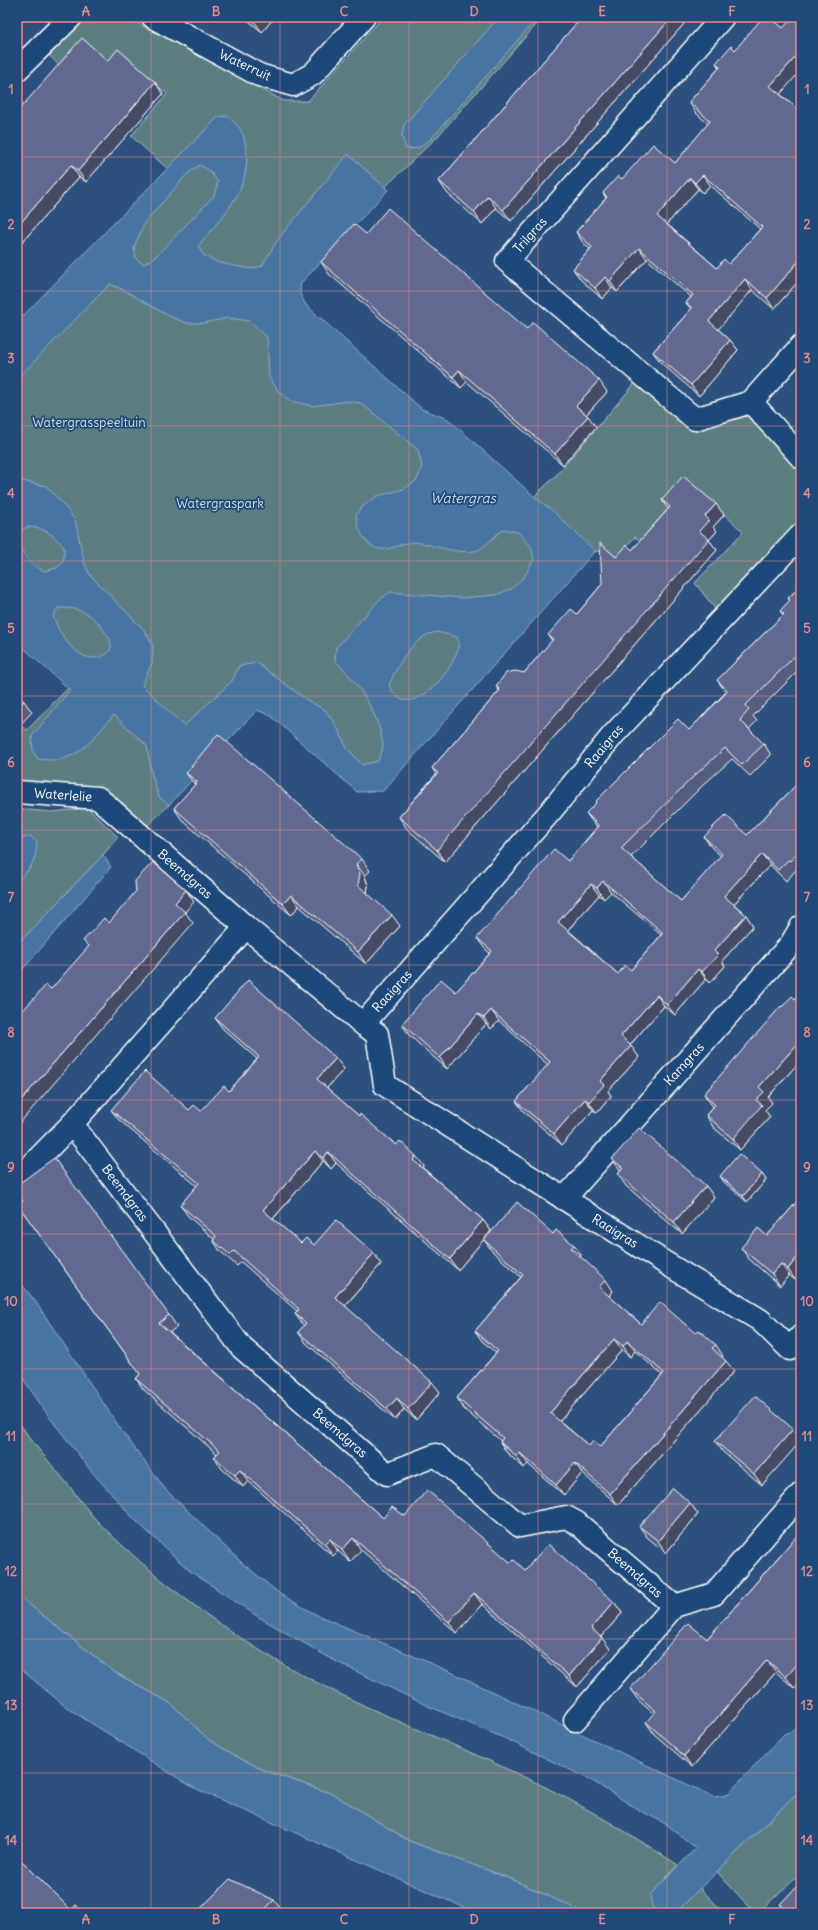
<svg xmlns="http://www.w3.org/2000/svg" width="818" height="1930" font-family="Delius,sans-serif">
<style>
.green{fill:#5c7e83;stroke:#aebec1}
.water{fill:#4874a3;stroke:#91acc8;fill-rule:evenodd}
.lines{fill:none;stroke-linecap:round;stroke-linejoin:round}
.street-casing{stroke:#fff;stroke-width:25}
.street{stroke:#1f4a7a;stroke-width:22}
.wall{fill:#545c7e;stroke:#fff;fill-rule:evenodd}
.shaded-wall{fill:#454b66;stroke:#fff}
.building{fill:#626b92;stroke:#fff;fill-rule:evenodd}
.grid{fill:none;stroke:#e88989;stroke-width:1;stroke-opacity:0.55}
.labels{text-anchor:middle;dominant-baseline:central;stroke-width:3.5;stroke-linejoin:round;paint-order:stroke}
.street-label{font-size:13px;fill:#fff;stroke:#1f4a7a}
.park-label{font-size:13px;fill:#d6dfe0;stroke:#1f4a7a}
.water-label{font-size:14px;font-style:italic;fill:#d1dce8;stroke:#1f4a7a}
.neatline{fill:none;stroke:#e88989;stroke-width:1.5}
.grid-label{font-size:13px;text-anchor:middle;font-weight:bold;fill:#e88989}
</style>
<rect width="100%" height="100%" fill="#2c517f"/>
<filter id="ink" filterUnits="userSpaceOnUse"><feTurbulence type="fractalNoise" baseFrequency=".025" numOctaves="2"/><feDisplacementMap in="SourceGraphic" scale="8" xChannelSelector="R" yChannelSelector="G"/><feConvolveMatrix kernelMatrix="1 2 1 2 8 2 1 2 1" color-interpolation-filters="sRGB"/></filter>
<g filter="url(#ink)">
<g class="green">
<polygon points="87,17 126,17 284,101 308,101 383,17 543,17 438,136 383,189 298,283 296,294 303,307 420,411 532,499 557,474 636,382 697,432 711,419 755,412 762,417 801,469 801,522 771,557 716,610 695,583 743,532 719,509 641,542 635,537 614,560 604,550 590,553 375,791 260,702 167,803 169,805 145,828 75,786 17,784 17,732 22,727 27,730 71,685 25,586 17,578 17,327 169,170 131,136 167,94 125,58 67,74 49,55"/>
<polygon points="88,808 118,837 103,855 17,945 17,882 31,867 23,837 17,840 17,809 52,812"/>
<path d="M17,1420C33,1444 52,1465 70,1487C79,1499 88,1511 98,1522C153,1577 214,1624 281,1663C357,1707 440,1737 520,1775C575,1800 627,1832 678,1865L666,1877L652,1906L658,1913H585L511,1879L409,1841L333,1794L266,1771L241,1759L209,1740L170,1703L114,1672L26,1602L17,1593Z"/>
<polygon points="801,1789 801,1872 758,1913 755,1913 717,1872"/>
<polygon points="700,1888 724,1913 675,1913"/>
</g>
<g class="water">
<polygon points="499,17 538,17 431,139 418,148 406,149 402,136 404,125"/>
<path d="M226,116C240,125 244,133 246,148C252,189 222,217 198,246L203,255L219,263L252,269L262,266L278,239L348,154L388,190L301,283L300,294L306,305L422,409L448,419L536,498L553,511L595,551L383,791L357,792L271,716L257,710L169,805L159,797L152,775L147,746L114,715C89,742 78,765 38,759L33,751L32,736L70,690L17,642V591L21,587L17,583V480L46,486L62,503L75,520L84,562L90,575L145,631L153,645L152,663L142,685L184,726L232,681L239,666L257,663L307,700L325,710L336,725L347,748L362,765L378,761C379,757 383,751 383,747C382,719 356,678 335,661L336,648L378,601L390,592L461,598L496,595L513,588L524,577L534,559L531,546L518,532L504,529C497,533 484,548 478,550C458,556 434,544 414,542C400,542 386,555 372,546C361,538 358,528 356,515L362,507L377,496L404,489L417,480L422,467L418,450L361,403L348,401L312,406L291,401L279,392L269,377L267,337L250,321L228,318L204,323H186L165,314L124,290L110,284L17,379V322L218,117ZM200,165L210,171L218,182L214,196L155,257L144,264L136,259L134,247L145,222L189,172ZM27,527C46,528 51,533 64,547V561L57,568L44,571C28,564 18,551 19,532ZM58,608C79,607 93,613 104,631C108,636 112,641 111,648C109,654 105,655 100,657C77,664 59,633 53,616ZM437,632L457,637C469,655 408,733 389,685C396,668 408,646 425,636C428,634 433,633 437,632Z"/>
<path d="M30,836L37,842C36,862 30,869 17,882V840Z"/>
<polygon points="103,855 111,867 17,976 17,945"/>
<polygon points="17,1278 35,1301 124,1434 166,1490 241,1562 280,1594 315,1614 451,1672 714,1797 727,1795 784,1734 801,1727 801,1789 675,1913 658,1913 652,1906 650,1895 696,1848 666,1824 639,1810 589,1779 504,1738 428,1706 335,1661 257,1616 190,1571 134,1519 92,1472 50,1418 17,1370"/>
<polygon points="17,1593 26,1602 114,1672 170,1703 209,1740 241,1759 266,1771 333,1794 409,1841 511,1879 585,1913 476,1913 192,1787 66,1707 17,1666"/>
</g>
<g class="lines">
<g class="street-casing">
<g id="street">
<polyline points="153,17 259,75 293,85 313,74 364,17"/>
<polyline points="723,17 507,261 695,419 751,402"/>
<polyline points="17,70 71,17"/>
<polyline points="801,346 751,402 801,457"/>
<polyline points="801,535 613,735 550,812 363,1024 377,1034 385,1085 672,1267 760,1320 790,1349 801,1336"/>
<polyline points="17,792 98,798 246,927 363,1024"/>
<polyline points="72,1124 242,1348 387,1474 436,1455 520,1526 566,1517 577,1523 674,1606"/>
<polyline points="17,1180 72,1124 246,927"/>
<polyline points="564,1199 791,944 801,927"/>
<polyline points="575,1720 674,1606 714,1594 801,1494"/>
</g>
</g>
<use href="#street" class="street"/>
</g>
<g class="wall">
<polygon points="244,17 280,17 277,21 274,18 262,32"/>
<polygon points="582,17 690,17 511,221 496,208 482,224 447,193 439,181"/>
<polygon points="108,61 155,82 163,94 86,182 79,177 17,248"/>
<path d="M716,63L780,94L801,112V278L774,309L752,290L718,329L730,340L738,350L699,396L661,363L653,352L691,309L686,303L691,297L647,259L617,292L612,288L602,299L581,280L573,269L590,249L583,243L576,232L606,198L603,193L622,179L675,163L708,124L696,113L689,102L719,68ZM710,185L760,229L729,264L717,268L667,224L698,189L703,193Z"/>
<polygon points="366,234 527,329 607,392 586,415 596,427 563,465 467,382 461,388 329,274 321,262"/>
<polygon points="662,500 724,515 713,527 717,531 709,540 717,550 445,862 407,829 399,817 436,774 432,768 499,691 496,686 524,673 552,641 548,635 577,614 602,584 616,557 632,550 668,509"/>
<path d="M801,586V668L753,716L757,721L749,729L764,744L771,755L750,776L732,759L701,787L631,857L681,901L721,856L712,848L704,837L747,835L801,780V868L797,872L796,870L786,881L770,865L734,904L746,915L753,926L722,961L725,966L710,983L706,979L675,1015L664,1006L630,1045L639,1057L608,1091L611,1096L597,1113L593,1110L562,1145L524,1112L516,1101L548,1065L499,1021L491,1029L486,1024L447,1069L409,1035L402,1024L456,992L490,953L485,949L477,938L568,861L597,827L594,824L586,813L689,730L726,692L717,680L783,615L780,611L790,601L788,598ZM611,892L661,935L631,970L618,974L568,930L599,895L604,899Z"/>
<polygon points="17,694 24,701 32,712 17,728"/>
<polygon points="186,773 362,859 370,871 365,876 368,886 367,893 400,926 366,964 299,906 291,915 182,820 174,808 195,785"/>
<polygon points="801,992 801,1060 768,1097 772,1103 765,1110 770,1117 740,1150 713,1127 706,1115 713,1107 704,1094 782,1007 795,999"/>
<polygon points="215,1018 336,1058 344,1069 327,1088 359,1116 424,1166 423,1168 483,1220 491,1231 458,1270 336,1163 331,1169 323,1161 273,1219 301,1243 314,1245 381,1264 345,1306 440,1392 416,1420 404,1409 395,1420 306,1343 298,1332 304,1326 295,1314 297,1311 241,1262 237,1266 220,1251 213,1240 214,1239 188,1216 180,1205 197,1186 119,1120 111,1110 189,1110 201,1111 229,1091 257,1059 223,1029"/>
<polygon points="612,1159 706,1186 714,1197 682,1234 626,1186 618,1174 621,1171"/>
<polygon points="762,1174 766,1180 747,1202 724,1182 720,1176"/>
<polygon points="801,1197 801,1273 795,1280 789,1275 780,1286 749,1259 741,1248 767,1236"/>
<polygon points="18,1205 169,1315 177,1327 170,1332 293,1440 383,1518 405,1516 511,1563 525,1570 614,1602 622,1613 601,1637 610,1649 577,1687 482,1604 457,1633 361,1550 350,1562 338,1551 333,1556 248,1481 243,1487 222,1469 214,1457 217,1454 144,1390 136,1379 140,1374"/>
<path d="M553,1234L581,1255L580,1257L613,1291L609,1296L641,1324L695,1333L716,1345L723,1356L722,1357L734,1371L618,1505L582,1473L564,1495L528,1464L524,1468L507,1453L500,1442L501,1441L464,1409L457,1398L496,1353L482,1341L475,1331L521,1277L492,1251L484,1240ZM622,1350L630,1357L635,1351L662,1375L600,1447L589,1446L560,1421Z"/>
<polygon points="793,1429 801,1440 762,1485 723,1452 715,1441"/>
<polygon points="690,1503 698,1514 666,1553 647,1537 639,1526"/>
<polygon points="801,1531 801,1681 794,1688 776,1672 692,1767 654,1734 646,1722 654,1714 638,1700 630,1689 707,1639"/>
<polygon points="274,1900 282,1911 280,1913 196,1913"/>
<polygon points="780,1904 801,1913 787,1913"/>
</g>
<g class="shaded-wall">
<polygon points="257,17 273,17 274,18 262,32 254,21"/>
<polygon points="274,17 280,17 277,21"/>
<polygon points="672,17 690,17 511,221 503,210"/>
<polygon points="801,51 801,70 778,97 770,86"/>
<polygon points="155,82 163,94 86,182 78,171"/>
<polygon points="71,165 79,177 17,248 17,227"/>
<polygon points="703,175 710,185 703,193 695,183"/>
<polygon points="690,178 698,189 665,226 657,216"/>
<polygon points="488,196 496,208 482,224 474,212"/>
<polygon points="639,248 647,259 617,292 610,281"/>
<polygon points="798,262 801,267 801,278 774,309 767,298"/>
<polygon points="605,277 612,288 602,299 595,288"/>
<polygon points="745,279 752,290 716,332 709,321"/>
<polygon points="730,340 738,350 699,396 691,385"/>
<polygon points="459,370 467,382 461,388 453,377"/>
<polygon points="599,380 607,392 584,417 576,406"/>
<polygon points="588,416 596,427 563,465 555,454"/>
<polygon points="716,504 724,515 713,527 717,531 709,540 717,550 445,862 437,850 699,531 705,516"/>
<polygon points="762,854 770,865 731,907 724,896"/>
<polygon points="356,864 365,876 368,886 366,897 358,885"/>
<polygon points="603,881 611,892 604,899 597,888"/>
<polygon points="591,884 599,895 566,932 558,922"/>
<polygon points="186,890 194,902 183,914 175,903"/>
<polygon points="291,895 299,906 291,915 283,904"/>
<polygon points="185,912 193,923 17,1126 17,1105"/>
<polygon points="392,915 400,926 366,964 358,952"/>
<polygon points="746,915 753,926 722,961 725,966 710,983 702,972 714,951"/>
<polygon points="698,969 706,979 675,1015 667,1005"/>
<polygon points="657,995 664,1006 628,1047 621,1036"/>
<polygon points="491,1010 499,1021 491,1029 484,1018"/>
<polygon points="478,1014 486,1024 447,1069 440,1058"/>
<polygon points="801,1040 801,1060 768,1097 772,1103 765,1110 770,1117 740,1150 733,1139 756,1100 759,1087"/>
<polygon points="631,1046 639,1057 608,1091 611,1096 597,1113 589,1102 600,1081"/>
<polygon points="336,1058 344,1069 325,1090 317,1079"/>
<polygon points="585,1099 593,1110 562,1145 554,1134"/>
<polygon points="315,1151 323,1161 271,1221 263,1210"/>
<polygon points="328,1152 336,1163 331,1169 323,1158"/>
<polygon points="416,1156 424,1166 421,1171 413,1160"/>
<polygon points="762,1174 766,1180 747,1202 743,1196"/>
<polygon points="706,1186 714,1197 682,1234 674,1222"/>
<polygon points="483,1220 491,1231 458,1270 450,1259"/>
<polygon points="574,1245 581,1255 578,1259 571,1248"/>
<polygon points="374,1253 381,1264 343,1308 335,1297"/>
<polygon points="800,1254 801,1256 801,1273 795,1280 788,1269"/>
<polygon points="781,1264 789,1275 780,1286 772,1274"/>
<polygon points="606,1280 613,1291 607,1298 599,1287"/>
<polygon points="614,1339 622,1350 558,1423 550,1413"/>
<polygon points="627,1341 635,1351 630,1357 623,1346"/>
<polygon points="726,1361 734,1371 618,1505 610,1494"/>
<polygon points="432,1382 440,1392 416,1420 408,1409"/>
<polygon points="397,1398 404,1409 395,1420 387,1409"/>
<polygon points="793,1429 801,1441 762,1485 754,1474"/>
<polygon points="520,1453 528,1464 524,1468 517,1457"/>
<polygon points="575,1463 582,1473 564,1495 556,1485"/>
<polygon points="240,1470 248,1481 243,1487 235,1475"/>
<polygon points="690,1503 698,1514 666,1553 658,1541"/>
<polygon points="353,1538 361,1550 350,1562 342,1550"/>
<polygon points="330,1539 338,1551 333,1556 325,1544"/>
<polygon points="474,1593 482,1604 457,1633 449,1622"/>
<polygon points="614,1602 622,1613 599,1639 591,1628"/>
<polygon points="602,1638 610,1649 577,1687 569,1676"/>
<polygon points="767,1660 776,1672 692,1767 684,1756"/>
<polygon points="801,1660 801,1681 794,1688 786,1677"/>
</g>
<g class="building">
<polygon points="250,17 257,17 254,21"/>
<polygon points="582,17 672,17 503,210 488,196 474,212 439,181"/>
<path d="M763,17H770L783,28L793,17H801V51L770,86L801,112V266L798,262L767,298L745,279L709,321L730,340L691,385L653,352L692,308L686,303L693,295L639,248L610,281L605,277L595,288L573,269L592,247L576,232L607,197L603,193L618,176L622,179L653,144L675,163L710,121L689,102L720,67L716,63L731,46L735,50ZM703,175L762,227L729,264L724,259L717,268L657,216L690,178L695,183Z"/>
<polygon points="82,38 108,61 118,49 155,82 78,171 71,165 17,227 17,112"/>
<polygon points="388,208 527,329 533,322 599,380 576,406 588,416 555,454 459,370 453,377 321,262 354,224 366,234"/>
<polygon points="683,476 716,504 705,516 709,520 699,531 709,539 437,850 399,817 438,773 432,768 500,690 496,686 506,673 515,671 524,673 553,639 548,635 571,609 577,614 602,584 600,543 616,557 627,545 632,550 670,507 662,500"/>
<path d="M801,586V650L745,706L749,710L740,720L764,744L742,765L725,748L694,776L621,848L681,901L722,854L704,837L715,825L726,815L747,835L801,780V849L790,861L788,860L778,870L762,854L724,896L746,915L714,951L718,955L702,972L698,969L667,1005L657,995L621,1036L631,1046L600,1081L604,1085L589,1102L585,1099L554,1134L516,1101L550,1062L491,1010L484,1018L478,1014L440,1058L402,1024L441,979L456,992L492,951L477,938L554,849L568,861L599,826L586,813L596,803L595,802L678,719L689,730L728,691L717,680L784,614L780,611L790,600L788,598ZM603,881L663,933L631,970L625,965L618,974L558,922L591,884L597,888Z"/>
<polygon points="17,694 24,701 17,709"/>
<polygon points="218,734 362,859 356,864 360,874 358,885 392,915 358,952 291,895 283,904 174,808 197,782 186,773"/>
<polygon points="153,862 186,890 175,903 185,912 17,1105 17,1017 46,985 51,989 89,946 83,941 104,918 109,923 136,891 135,881"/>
<polygon points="248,980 336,1058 317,1079 359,1116 360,1114 396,1145 400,1141 416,1156 413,1160 483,1220 450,1259 328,1152 323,1158 315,1151 263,1210 301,1243 306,1238 314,1245 336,1220 374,1253 335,1297 432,1382 408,1409 397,1398 387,1409 298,1332 306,1323 295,1314 299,1309 234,1251 230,1255 213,1240 216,1236 180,1205 199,1183 111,1110 145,1071 189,1110 194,1105 201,1111 224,1086 229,1091 259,1057 215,1018"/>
<polygon points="801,992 801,1040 759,1087 764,1092 756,1100 762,1105 733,1139 706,1115 715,1105 704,1094 781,1006 782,1007 792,996 795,999"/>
<polygon points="639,1128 706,1186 674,1222 618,1174 623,1168 612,1159"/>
<polygon points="739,1154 762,1174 743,1196 720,1176"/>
<polygon points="54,1158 169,1315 159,1323 293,1440 383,1518 392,1507 405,1516 427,1490 511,1563 514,1560 525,1570 548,1544 614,1602 591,1628 602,1638 569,1676 474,1593 449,1622 353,1538 342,1550 330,1539 325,1544 240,1470 235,1475 214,1457 220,1451 136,1379 140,1374 18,1205 23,1201 17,1193 17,1185"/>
<polygon points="801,1197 801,1255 800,1254 788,1269 781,1264 772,1274 741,1248 758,1228 767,1236"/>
<path d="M517,1202L553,1234L556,1230L574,1245L571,1248L606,1280L599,1287L641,1324L660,1302L695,1333L699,1330L716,1345L712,1348L726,1361L610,1494L575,1463L556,1485L520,1453L517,1457L500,1442L503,1438L457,1398L498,1351L475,1331L523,1275L484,1240ZM614,1339L623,1346L627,1341L664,1373L600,1447L593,1441L589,1446L550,1413Z"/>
<polygon points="755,1396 793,1429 754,1474 715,1441"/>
<polygon points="673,1488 690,1503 658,1541 639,1526"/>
<polygon points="801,1531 801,1660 786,1677 767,1660 684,1756 646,1722 656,1711 630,1689 688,1623 707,1639"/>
<polygon points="22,1861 71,1910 76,1905 83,1913 17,1913 17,1867"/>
<polygon points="230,1879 274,1900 261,1913 196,1913"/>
<polygon points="801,1882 801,1913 790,1913 780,1904"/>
</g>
</g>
<path class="grid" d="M151,17V1913M280,17V1913M409,17V1913M538,17V1913M667,17V1913M17,157H801M17,291H801M17,426H801M17,561H801M17,696H801M17,830H801M17,965H801M17,1100H801M17,1234H801M17,1369H801M17,1504H801M17,1639H801M17,1773H801"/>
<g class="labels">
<g class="street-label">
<text transform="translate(245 65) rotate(25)">Waterruit</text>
<text transform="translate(530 235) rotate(-48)">Trilgras</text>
<text transform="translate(604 746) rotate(-50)">Raaigras</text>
<text transform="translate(63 795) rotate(4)">Waterlelie</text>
<text transform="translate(185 874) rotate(41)">Beemdgras</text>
<text transform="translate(392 991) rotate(-48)">Raaigras</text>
<text transform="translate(684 1064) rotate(-48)">Kamgras</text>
<text transform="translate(125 1193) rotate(53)">Beemdgras</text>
<text transform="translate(615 1231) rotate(32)">Raaigras</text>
<text transform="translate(340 1433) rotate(41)">Beemdgras</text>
<text transform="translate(635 1573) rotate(41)">Beemdgras</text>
</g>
<g class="park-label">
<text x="89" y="422">Watergrasspeeltuin</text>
<text x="220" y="503">Watergraspark</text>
</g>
<g class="water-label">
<text x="463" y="498">Watergras</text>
</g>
</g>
<rect width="818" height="1930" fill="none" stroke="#1f4a7a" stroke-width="44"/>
<rect x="22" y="22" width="774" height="1886" class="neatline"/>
<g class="grid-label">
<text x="86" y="16">A</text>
<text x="216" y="16">B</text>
<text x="344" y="16">C</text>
<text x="474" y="16">D</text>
<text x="602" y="16">E</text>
<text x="732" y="16">F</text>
<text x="11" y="94">1</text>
<text x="807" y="94">1</text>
<text x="11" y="229">2</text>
<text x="807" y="229">2</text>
<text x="11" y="363">3</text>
<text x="807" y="363">3</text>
<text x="11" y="498">4</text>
<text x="807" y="498">4</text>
<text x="11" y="633">5</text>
<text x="807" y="633">5</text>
<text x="11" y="767">6</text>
<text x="807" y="767">6</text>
<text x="11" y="902">7</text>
<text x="807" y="902">7</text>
<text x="11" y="1037">8</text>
<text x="807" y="1037">8</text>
<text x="11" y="1172">9</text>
<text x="807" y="1172">9</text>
<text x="11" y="1306">10</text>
<text x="807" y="1306">10</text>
<text x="11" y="1441">11</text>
<text x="807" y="1441">11</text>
<text x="11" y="1576">12</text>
<text x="807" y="1576">12</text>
<text x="11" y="1710">13</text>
<text x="807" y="1710">13</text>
<text x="11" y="1845">14</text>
<text x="807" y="1845">14</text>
<text x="86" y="1924">A</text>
<text x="216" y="1924">B</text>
<text x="344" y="1924">C</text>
<text x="474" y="1924">D</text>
<text x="602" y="1924">E</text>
<text x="732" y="1924">F</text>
</g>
</svg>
